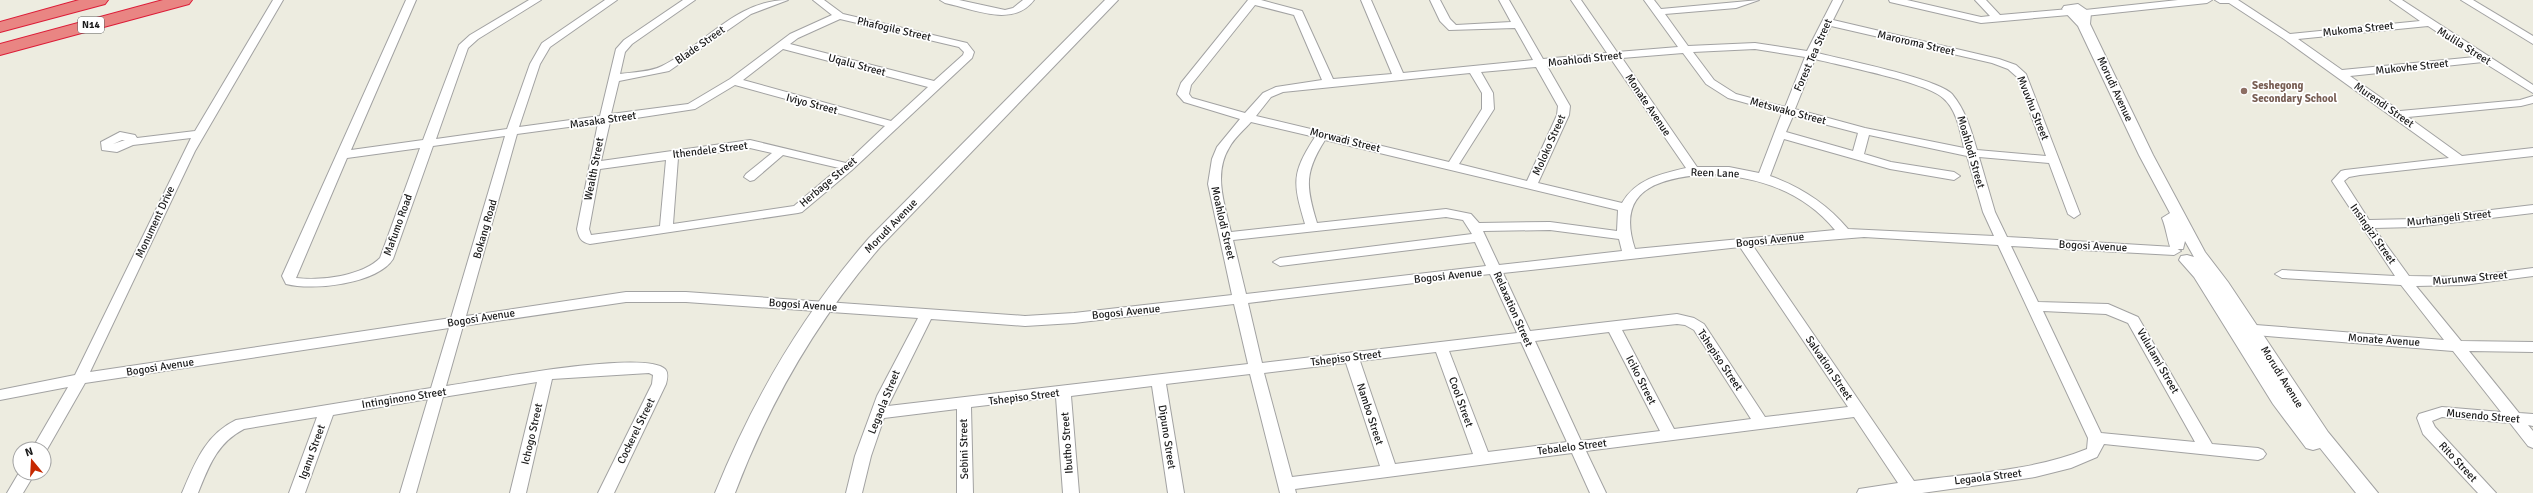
<svg xmlns="http://www.w3.org/2000/svg" width="2533" height="493" font-family="Signika,sans-serif">
<style>
.lines{fill:none;stroke-linecap:round;stroke-linejoin:round}
.minor-casing{stroke:#a2a2a2;stroke-width:2}
.tertiary-casing{stroke:#a2a2a2;stroke-width:2}
.motorway-casing{stroke:#dc1c37;stroke-width:2}
.minor{fill:#fff;fill-rule:evenodd}
.tertiary{fill:#fff;fill-rule:evenodd}
.motorway{fill:#e98583;fill-rule:evenodd}
.education-dot{fill:#8d6e63;stroke:#fff;stroke-width:1.5}
.labels{text-anchor:middle;dominant-baseline:central;stroke-width:3.5;stroke-linejoin:round;paint-order:stroke}
.shield{fill:#fff;stroke:#5f5f5f;stroke-width:1}
.shield-label{font-size:10px;font-weight:bold;fill:#1b1b1b}
.street-label{font-size:11px;fill:#1b1b1b;stroke:#fff}
.education-label{font-size:11px;font-weight:bold;fill:#785e54;stroke:#fff;text-anchor:start}
</style>
<rect width="100%" height="100%" fill="#edece0"/>
<g class="lines">
<g class="minor-casing">
<g id="minor">
<path d="M273,0H283L195,151L90,372L451,318L505,136L433,146L393,259C377,284 313,291 286,284L282,276L406,0H416L351,150L423,140L459,45L470,35L529,0H541L478,39L468,48L436,139L507,129L530,64L542,43L605,0H617L550,47L540,64L519,127L600,116L616,49L624,40L683,0H695L632,44L625,52L620,74C633,72 651,72 662,66C706,44 736,0 788,0L751,14L669,71L619,81L611,114L688,104L730,79L790,34L832,15L813,0H824L843,14L967,43L974,52L972,58L852,170L802,212L798,213L590,244C581,242 579,238 577,229L598,123L517,134L466,316L626,292H686L1025,316L1074,313L1232,295L1208,184L1212,159L1217,147L1240,119L1184,102L1177,94L1181,83L1248,0H1261L1302,11L1333,79L1392,74L1361,0H1371L1403,73L1533,60L1515,28L1449,30L1440,21L1430,0H1440L1450,19L1456,25L1511,22L1499,0H1509L1543,59L1607,53L1571,0H1581L1617,52L1678,47L1644,0H1654L1661,9L1759,0L1736,8L1665,14L1688,46L1755,43L1807,51L1833,0H1843L1833,20L1999,59L2016,65L2026,74L2080,214L2074,218L2068,214L2049,163L1979,157L1995,212L2007,237L2174,247L2181,251L2174,255L2011,246L2038,302L2108,304L2138,317L2212,444L2258,448L2263,450L2266,454L2263,458L2258,460L2104,444L2097,457L2071,468L2035,477L1922,493H1857L1859,489L1898,483L1854,417L1586,451L1606,493H1590L1572,453L1295,489L1296,493H1280L1250,374L1166,384L1184,493H1168L1152,386L1071,396L1079,493H1063L1056,397L971,407L973,493H957V409L884,418L871,456L862,493H846L855,456L877,396L918,318L686,302H626L463,326L446,386C480,381 645,349 665,369C669,373 667,380 666,384L614,493H598L652,384L653,375L649,373L552,379L526,493H510L537,382L443,397L416,493H400L428,399L333,415L305,493H289L317,417L244,429C217,443 209,466 198,493H182C195,463 205,435 236,420L431,388L449,328L85,383L45,453L44,449H32L68,387L0,400V390L75,375L191,138L133,145L117,152L102,150L101,142L120,132L135,135L137,138L195,131ZM1255,5L1294,15L1322,80L1276,87L1263,93L1245,113L1192,98L1189,94L1191,85ZM840,19L959,47L964,52L963,55L934,81L790,44L798,38ZM1831,26L1992,63L2008,69L2017,77L2046,156L1977,150C1971,130 1966,111 1952,94C1939,79 1842,59 1817,53ZM783,49L928,87L891,121L743,80ZM1755,49L1805,57L1785,107L1736,94L1714,80L1693,52ZM1683,53L1706,84L1728,98L1782,113L1759,173L1729,167H1697L1622,58ZM1611,59L1686,168C1660,174 1636,179 1622,203L1538,183L1569,115L1570,106L1547,66ZM1815,59C1842,66 1926,82 1943,98C1957,110 1960,131 1964,148L1865,128L1795,109ZM1536,67L1558,106L1557,115L1527,181L1459,164L1494,109L1493,93L1481,72ZM1470,73L1482,93V109L1449,162L1256,116L1271,97L1283,92ZM735,85L885,126L846,163L750,140L601,161L610,122L695,109ZM1793,116L1858,133L1853,151L1786,132ZM1251,122L1315,137C1291,174 1293,183 1305,224L1231,232C1225,206 1213,174 1229,148C1234,138 1244,130 1251,122ZM1869,135L1967,156L1983,212L1994,236L1848,229C1827,204 1801,187 1770,176L1784,139L1890,169L1954,180L1960,176L1954,172L1891,162L1864,154ZM122,140H125L113,144ZM1325,140L1618,210L1617,231L1550,222L1479,223L1471,214L1446,209L1317,223C1306,187 1304,173 1325,140ZM420,148L380,258C362,276 321,281 296,278L347,158ZM750,148L772,153L746,174L744,177L750,181L754,180L783,155L839,168L794,206L673,224L678,158ZM666,160L660,226L591,235L589,229L600,169ZM1708,174C1756,176 1803,191 1835,230L1635,249C1615,189 1659,178 1708,174ZM1446,217L1463,220L1472,234L1280,258L1273,262L1280,266L1475,242L1486,266L1246,294L1233,240ZM1550,230L1619,239L1622,251L1499,265L1483,231ZM1864,237L1998,245L2088,438L2087,449C2033,471 1972,473 1914,481L1753,246ZM1740,247L1848,407L1765,417L1704,324L1694,318L1677,314L1530,331L1503,273ZM1490,274L1517,333L1262,363L1248,303ZM1234,304L1248,364L888,406L931,319L1025,326L1074,323ZM2043,311L2106,314L2128,323L2195,442L2101,433ZM1677,324L1685,325L1694,330L1751,419L1674,429L1622,330ZM1609,332L1660,431L1581,441L1535,341ZM1521,342L1567,442L1488,452L1449,351ZM1436,352L1473,454L1395,464L1360,361ZM1346,363L1380,466L1292,477L1264,373Z"/>
<path d="M940,0H959L1005,10L1013,8L1023,0H1034C1013,28 973,9 945,3Z"/>
<polygon points="1889,0 1907,0 1981,17 1990,16 1975,0 1986,0 2000,15 2069,9 2074,12 2069,15 1981,23 1890,2"/>
<polygon points="2178,0 2212,0 2207,3 2085,16 2080,13 2085,10"/>
<path d="M2215,0H2238L2290,34L2420,21L2390,0H2402L2533,85V93L2483,62L2350,76L2400,111L2520,100L2533,96V103L2521,106L2408,117L2462,156L2533,148V156L2360,175L2349,177L2344,181L2369,220L2415,219L2533,205V213L2415,227L2374,228L2409,276L2463,277L2533,268V276L2463,285L2416,286L2461,341L2533,342V352L2469,351L2519,413L2533,414V426L2528,425L2533,431V448L2528,446L2510,423L2442,417L2432,421L2435,427L2496,493H2478L2423,434L2417,418L2419,414L2442,407L2501,412L2453,351L2243,334L2238,332L2236,329L2238,326L2243,324L2444,340L2401,285L2282,278L2275,274L2282,270L2395,276L2332,181L2341,171L2345,170L2449,158L2284,39L2229,3H2220ZM2428,26L2475,57L2342,70L2298,39Z"/>
<polygon points="2461,0 2473,0 2533,36 2533,44"/>
<polygon points="20,471 20,473 35,473 23,493 7,493"/>
</g>
</g>
<g class="tertiary-casing">
<g id="tertiary">
<path d="M1105,0H1118L881,246C817,320 770,401 735,493H715C753,399 802,315 869,238Z"/>
<path d="M2078,4L2091,13L2090,24L2153,155L2205,252L2228,282L2328,432L2378,493H2356L2320,448L2313,450L2306,448L2273,404L2194,277L2179,260L2181,256L2187,255L2194,257L2185,241L2183,249H2171C2168,243 2166,227 2162,218L2170,213L2139,155L2078,26L2062,9L2064,6Z"/>
</g>
</g>
<g class="motorway-casing">
<g id="motorway">
<polygon points="79,0 108,0 105,4 0,32 0,22"/>
<polygon points="163,0 192,0 189,4 0,55 0,44"/>
</g>
</g>
<use href="#minor" class="minor"/>
<use href="#tertiary" class="tertiary"/>
<use href="#motorway" class="motorway"/>
</g>
<circle class="education-dot" cx="2244" cy="91" r="4"/>
<g class="labels">
<rect class="shield" x="78" y="17" width="26" height="16" rx="3"/>
<g class="shield-label">
<text x="91" y="25">N14</text>
</g>
<g class="street-label">
<text transform="translate(894 29) rotate(13)">Phafogile Street</text>
<text transform="translate(2358 29) rotate(-6)">Mukoma Street</text>
<text transform="translate(1916 43) rotate(13)">Maroroma Street</text>
<text transform="translate(700 45) rotate(-35)">Blade Street</text>
<text transform="translate(2464 46) rotate(32)">Mulila Street</text>
<text transform="translate(1813 55) rotate(-66)">Forest Tea Street</text>
<text transform="translate(1585 59) rotate(-6)">Moahlodi Street</text>
<text transform="translate(857 65) rotate(15)">Uqalu Street</text>
<text transform="translate(2412 67) rotate(-6)">Mukovhe Street</text>
<text transform="translate(2115 89) rotate(65)">Morudi Avenue</text>
<text transform="translate(812 104) rotate(15)">Iviyo Street</text>
<text transform="translate(1648 105) rotate(56)">Monate Avenue</text>
<text transform="translate(2384 105) rotate(35)">Murendi Street</text>
<text transform="translate(2033 108) rotate(68)">Mvuvhu Street</text>
<text transform="translate(1788 111) rotate(15)">Metswako Street</text>
<text transform="translate(603 120) rotate(-8)">Masaka Street</text>
<text transform="translate(1345 140) rotate(14)">Morwadi Street</text>
<text transform="translate(1549 145) rotate(-66)">Moloko Street</text>
<text transform="translate(710 150) rotate(-7)">Ithendele Street</text>
<text transform="translate(1971 152) rotate(74)">Moahlodi Street</text>
<text transform="translate(594 169) rotate(-79)">Wealth Street</text>
<text transform="translate(1715 173) rotate(2)">Reen Lane</text>
<text transform="translate(828 182) rotate(-40)">Herbage Street</text>
<text transform="translate(2449 218) rotate(-6)">Murhangeli Street</text>
<text transform="translate(155 222) rotate(-65)">Monument Drive</text>
<text transform="translate(1223 223) rotate(77)">Moahlodi Street</text>
<text transform="translate(398 225) rotate(-70)">Mafumo Road</text>
<text transform="translate(891 226) rotate(-46)">Morudi Avenue</text>
<text transform="translate(485 229) rotate(-74)">Bokang Road</text>
<text transform="translate(2373 234) rotate(55)">Insingizi Street</text>
<text transform="translate(1770 240) rotate(-6)">Bogosi Avenue</text>
<text transform="translate(2093 246) rotate(3)">Bogosi Avenue</text>
<text transform="translate(1448 276) rotate(-6)">Bogosi Avenue</text>
<text transform="translate(2470 278) rotate(-5)">Murunwa Street</text>
<text transform="translate(803 305) rotate(4)">Bogosi Avenue</text>
<text transform="translate(1513 309) rotate(66)">Relaxation Street</text>
<text transform="translate(1126 312) rotate(-6)">Bogosi Avenue</text>
<text transform="translate(481 318) rotate(-9)">Bogosi Avenue</text>
<text transform="translate(2384 340) rotate(4)">Monate Avenue</text>
<text transform="translate(1346 358) rotate(-7)">Tshepiso Street</text>
<text transform="translate(1720 360) rotate(56)">Tshepiso Street</text>
<text transform="translate(2158 361) rotate(60)">Vululami Street</text>
<text transform="translate(160 367) rotate(-9)">Bogosi Avenue</text>
<text transform="translate(1829 368) rotate(56)">Salvation Street</text>
<text transform="translate(2282 377) rotate(58)">Morudi Avenue</text>
<text transform="translate(1641 380) rotate(63)">Iciko Street</text>
<text transform="translate(1024 397) rotate(-7)">Tshepiso Street</text>
<text transform="translate(404 398) rotate(-9)">Intinginono Street</text>
<text transform="translate(884 402) rotate(-68)">Legaola Street</text>
<text transform="translate(1461 402) rotate(70)">Cool Street</text>
<text transform="translate(1370 414) rotate(72)">Nambo Street</text>
<text transform="translate(2483 416) rotate(5)">Musendo Street</text>
<text transform="translate(636 431) rotate(-64)">Cockerel Street</text>
<text transform="translate(532 434) rotate(-77)">Ichogo Street</text>
<text transform="translate(1167 437) rotate(81)">Dipuno Street</text>
<text transform="translate(1067 443) rotate(-94)">Ibutho Street</text>
<text transform="translate(1572 447) rotate(-7)">Tebalelo Street</text>
<text transform="translate(964 449) rotate(-91)">Sebini Street</text>
<text transform="translate(312 452) rotate(-70)">Iganu Street</text>
<text transform="translate(2458 462) rotate(47)">Rito Street</text>
<text transform="translate(1988 477) rotate(-7)">Legaola Street</text>
</g>
<g class="education-label">
<text x="2252" y="85">Seshegong<tspan x="2252" dy="13">Secondary School</tspan></text>
</g>
</g>
<g transform="translate(32 461) rotate(342)"><circle r="19" fill="#ffffff" stroke="#a4a4a4"/>
<path d="M0-3L7 15L0 10L-7 15Z" fill="#c62800"/>
<text y="-6" font-size="11" font-weight="bold" text-anchor="middle" fill="#1b1b1b">N</text>
</g>
</svg>
